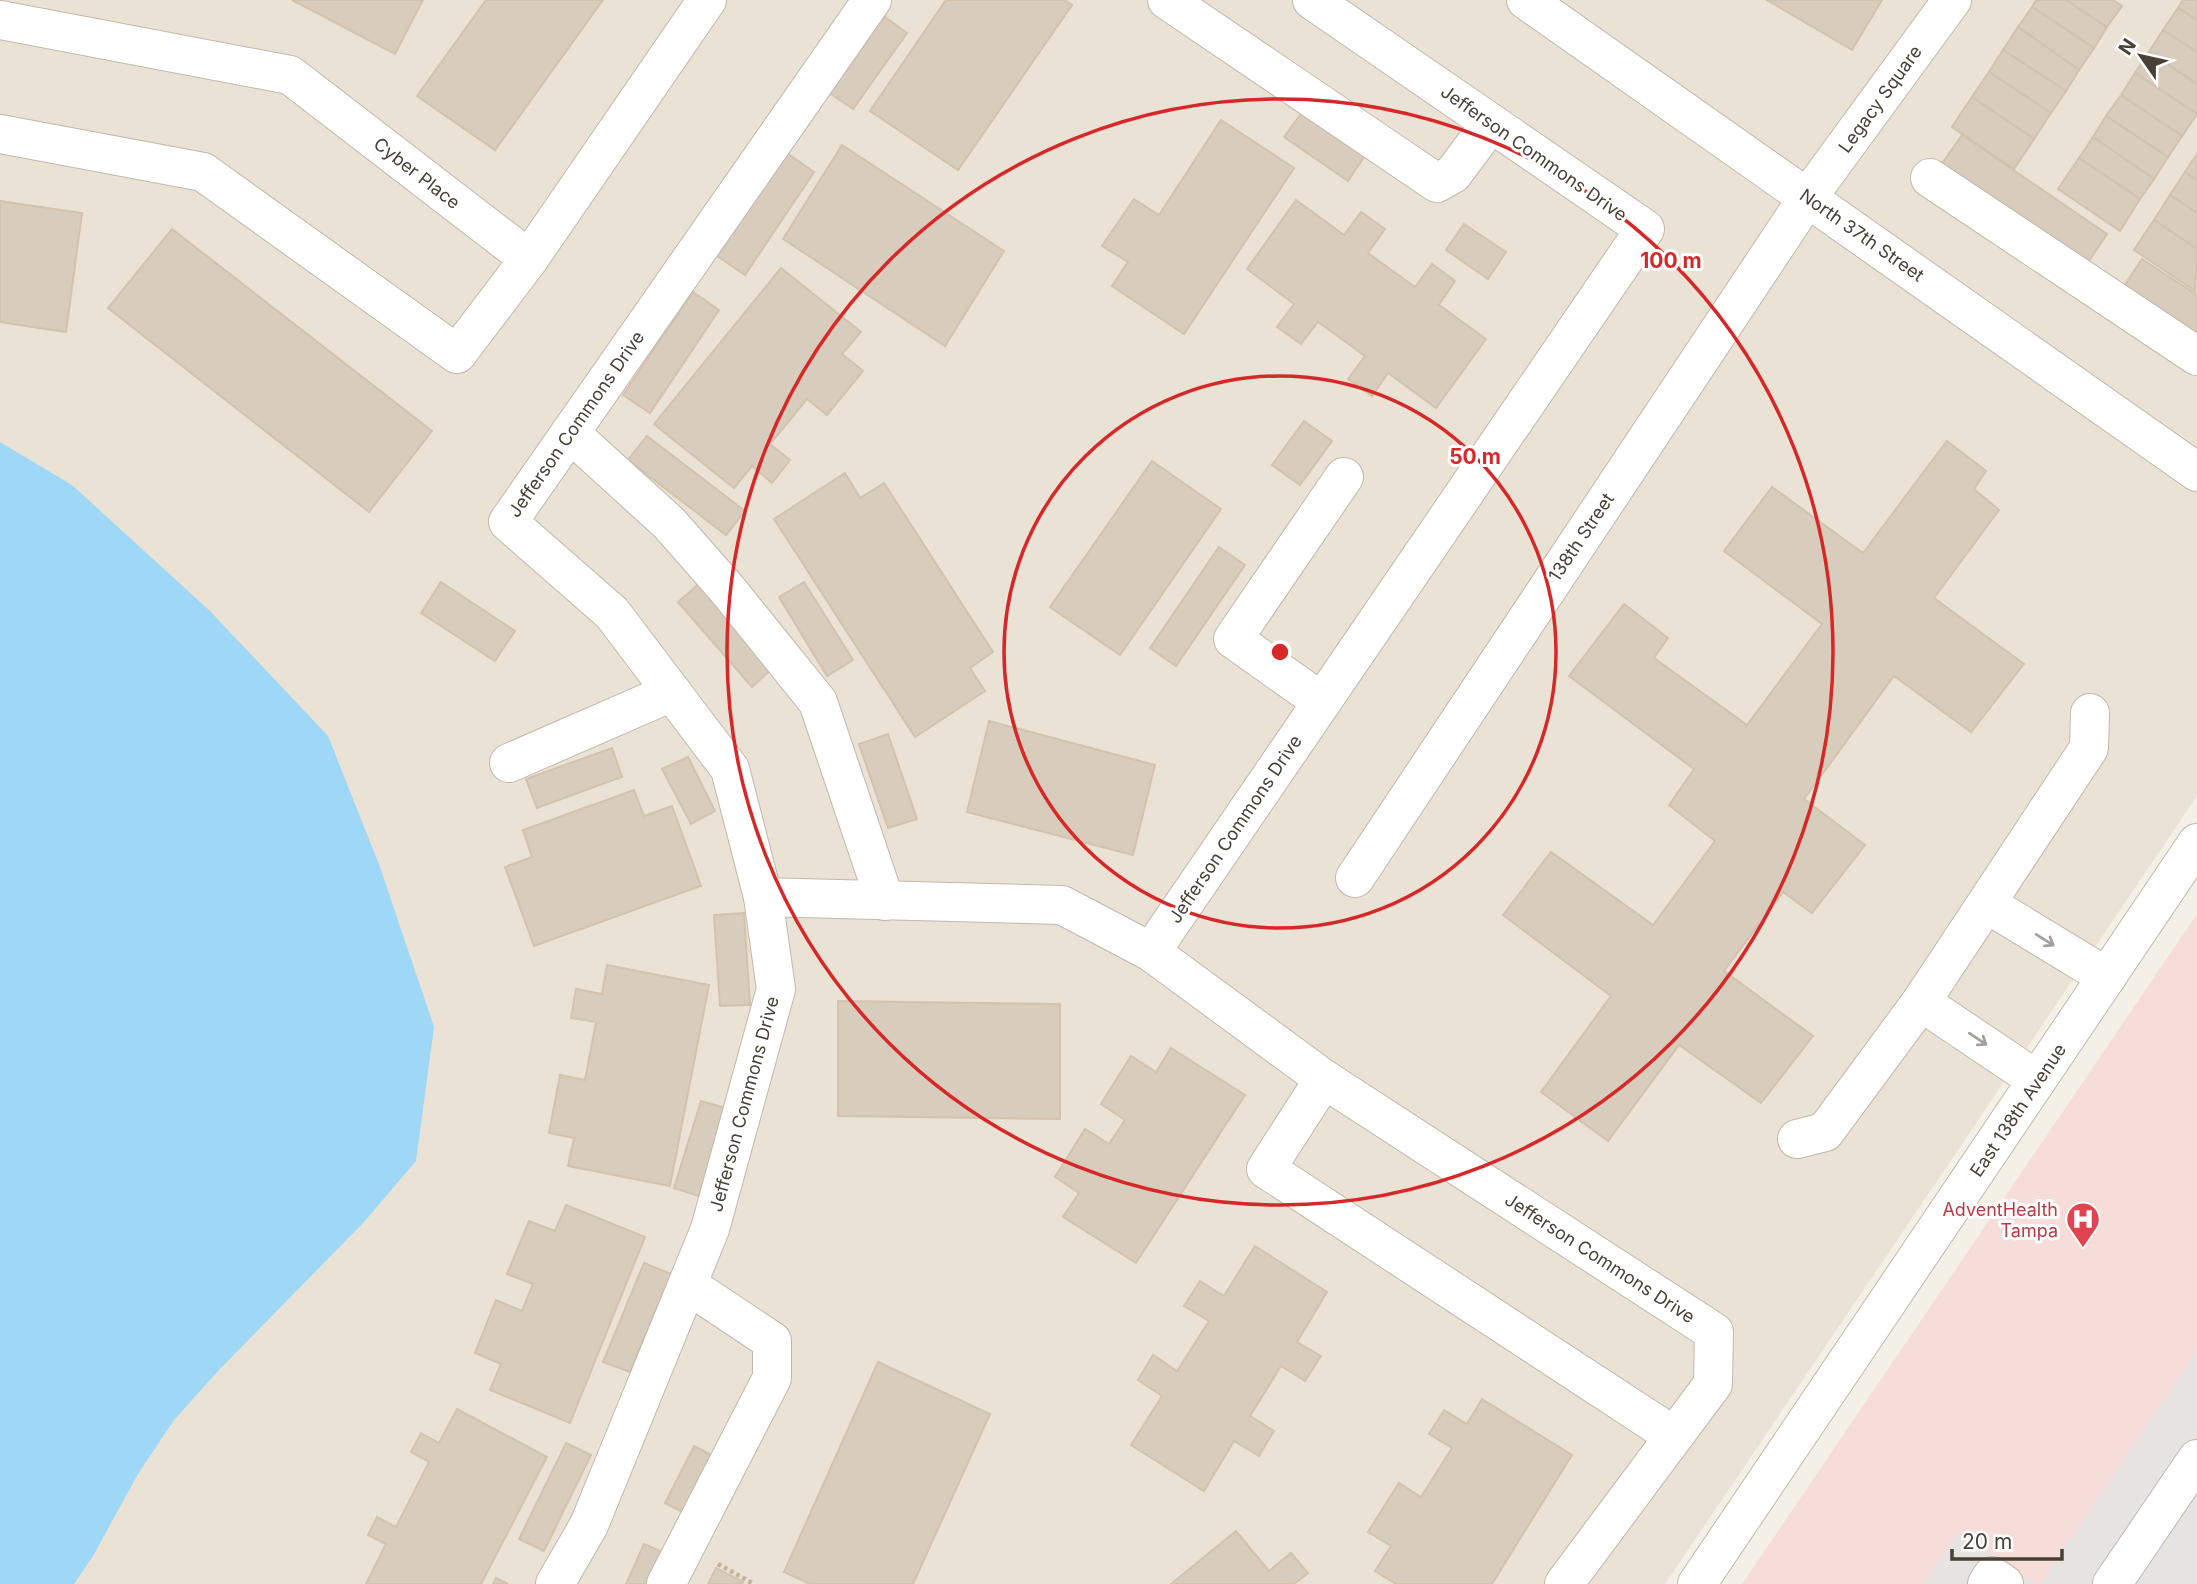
<svg xmlns="http://www.w3.org/2000/svg" width="2197" height="1584" font-family="Inter,sans-serif">
<style>
.residential{fill:#eae2d5}
.medical{fill:#f7ddda}
.parking{fill:#e6e3e0}
.water{fill:#9fd7f7}
.building{fill:#d8ccbc;stroke:#d3c3ae;stroke-width:2}
.lines{fill:none;stroke-linecap:round;stroke-linejoin:round}
.minor-casing{stroke:#c2b8a9;stroke-width:40}
.path{stroke:#c5b399;stroke-width:4.5;stroke-dasharray:3.5 3.5;stroke-linecap:butt}
.minor{stroke:#fff;stroke-width:38}
.oneway{stroke:#a4a09a}
.ring{fill:none;stroke:#d62828;stroke-width:3.5}
.labels{text-anchor:middle;dominant-baseline:central;stroke-width:6;stroke-linejoin:round;paint-order:stroke}
.street-label{font-size:18px;fill:#494135;stroke:#fff}
.health-label{font-size:18px;fill:#be3a42;stroke:#fff;text-anchor:end}
.centre{fill:#d62828;stroke:#fff;stroke-width:3.5}
.ring-label{font-size:21px;text-anchor:middle;font-weight:bold;fill:#d62828;stroke:#fff;stroke-width:6;stroke-linejoin:round;paint-order:stroke}
</style>
<rect width="100%" height="100%" fill="#f5f0e7"/>
<polygon class="residential" points="0,0 2197,0 2197,796 1665,1584 0,1584"/>
<polygon class="medical" points="2197,914 2197,1584 1742,1584"/>
<g class="parking">
<polygon points="2197,1351 2197,1584 2040,1584"/>
<polygon points="1958,1533 2035,1584 1923,1584"/>
</g>
<polygon class="water" points="0,442 72,485 210,611 328,736 380,867 434,1027 416,1161 364,1222 218,1371 174,1420 138,1474 93,1556 74,1584 0,1584"/>
<g class="building">
<polygon points="292,0 423,0 395,54"/>
<polygon points="486,0 603,0 495,150 417,96"/>
<polygon points="946,0 1064,0 1072,5 958,170 870,111"/>
<polygon points="1767,0 1882,0 1852,50"/>
<polygon points="2036,0 2066,0 2107,27 2094,48 2032,7"/>
<polygon points="2066,0 2113,0 2122,6 2107,27"/>
<polygon points="2183,0 2197,0 2197,20 2178,8"/>
<polygon points="2032,7 2094,48 2079,70 2018,27"/>
<polygon points="2178,8 2197,20 2197,52 2163,30"/>
<polygon points="881,14 907,33 853,109 827,91"/>
<polygon points="2018,27 2079,70 2066,91 2003,50"/>
<polygon points="2163,30 2197,52 2197,84 2149,52"/>
<polygon points="2003,50 2066,91 2051,113 1989,72"/>
<polygon points="2149,52 2197,84 2197,114 2135,73"/>
<polygon points="1989,72 2051,113 2034,139 1972,97"/>
<polygon points="2135,73 2197,114 2182,136 2121,95"/>
<polygon points="2121,95 2182,136 2168,157 2106,116"/>
<polygon points="1972,97 2034,139 2014,169 1952,127"/>
<polygon points="1303,111 1366,154 1348,181 1284,137"/>
<polygon points="2106,116 2168,157 2154,179 2093,137"/>
<polygon points="1221,120 1294,168 1184,334 1112,286 1128,262 1102,246 1134,199 1159,215"/>
<polygon points="1962,135 2107,234 2085,267 1939,168"/>
<polygon points="2093,137 2154,179 2140,199 2079,158"/>
<polygon points="842,145 1004,251 945,346 783,239"/>
<polygon points="787,153 814,172 745,275 717,256"/>
<polygon points="2197,154 2197,180 2185,172"/>
<polygon points="2079,158 2140,199 2120,231 2058,189"/>
<polygon points="2185,172 2197,180 2197,213 2170,195"/>
<polygon points="2170,195 2197,213 2197,249 2154,220"/>
<polygon points="1296,200 1344,235 1361,212 1385,229 1368,253 1415,287 1432,264 1455,281 1439,305 1486,339 1436,408 1388,373 1372,396 1348,379 1365,356 1318,322 1301,344 1277,327 1294,304 1247,269"/>
<polygon points="0,201 82,213 66,332 0,322"/>
<polygon points="2154,220 2197,249 2195,291 2134,250"/>
<polygon points="1464,224 1506,252 1488,279 1446,250"/>
<polygon points="172,229 432,431 369,512 108,308"/>
<polygon points="2142,259 2197,295 2197,339 2122,289"/>
<polygon points="781,268 861,332 842,354 863,371 827,415 807,399 770,444 790,460 772,483 752,466 734,488 654,424"/>
<polygon points="693,292 719,310 650,413 623,395"/>
<polygon points="1304,421 1332,441 1300,485 1272,465"/>
<polygon points="647,436 745,511 726,535 628,460"/>
<polygon points="1947,441 1986,471 1974,489 1999,510 1934,598 2024,664 1971,732 1894,676 1804,799 1865,845 1812,913 1783,892 1724,971 1813,1036 1761,1103 1679,1045 1608,1141 1541,1092 1611,996 1503,915 1551,852 1653,925 1715,841 1669,805 1694,769 1569,676 1624,604 1668,638 1654,658 1747,725 1822,624 1724,551 1772,487 1863,553"/>
<polygon points="1152,461 1221,509 1120,655 1050,607"/>
<polygon points="845,473 860,498 884,483 993,652 970,668 985,691 915,737 774,519"/>
<polygon points="1219,547 1245,565 1176,666 1150,648"/>
<polygon points="441,582 515,631 495,661 421,613"/>
<polygon points="701,582 775,666 752,687 678,602"/>
<polygon points="804,582 853,660 827,676 779,597"/>
<polygon points="989,721 1155,765 1133,855 967,812"/>
<polygon points="888,734 917,819 888,828 859,744"/>
<polygon points="612,748 622,777 537,808 526,779"/>
<polygon points="688,757 715,811 691,824 662,769"/>
<polygon points="634,790 644,816 672,806 701,886 534,946 505,867 532,857 523,830"/>
<polygon points="744,913 750,1005 720,1006 714,915"/>
<polygon points="607,965 709,985 670,1186 568,1166 574,1138 549,1133 560,1075 585,1080 596,1022 571,1018 576,989 602,994"/>
<polygon points="838,1001 1060,1004 1060,1119 838,1116"/>
<polygon points="1171,1048 1245,1095 1136,1263 1063,1217 1079,1193 1055,1177 1085,1129 1109,1144 1125,1120 1101,1104 1131,1056 1156,1072"/>
<polygon points="701,1101 729,1109 702,1197 674,1188"/>
<polygon points="566,1205 645,1237 570,1423 490,1390 501,1364 475,1353 496,1300 522,1311 533,1284 507,1274 529,1221 555,1231"/>
<polygon points="1255,1246 1327,1292 1297,1342 1321,1356 1305,1381 1281,1366 1250,1416 1274,1431 1259,1456 1234,1441 1204,1491 1131,1445 1162,1396 1138,1380 1153,1355 1177,1371 1209,1321 1184,1306 1200,1281 1224,1296"/>
<polygon points="644,1263 671,1274 630,1372 603,1362"/>
<polygon points="878,1362 990,1414 913,1584 810,1584 784,1572"/>
<polygon points="1482,1399 1572,1455 1492,1584 1396,1584 1375,1571 1391,1546 1368,1532 1399,1483 1421,1497 1452,1448 1429,1434 1444,1410 1467,1424"/>
<polygon points="457,1409 547,1457 481,1584 366,1584 386,1544 368,1535 377,1517 396,1527 429,1462 411,1452 421,1433 439,1443"/>
<polygon points="566,1443 591,1455 544,1551 519,1539"/>
<polygon points="694,1446 721,1460 692,1517 665,1503"/>
<polygon points="1236,1531 1269,1571 1291,1553 1308,1573 1294,1584 1171,1584"/>
<polygon points="644,1544 672,1556 660,1584 626,1584"/>
<polygon points="716,1568 743,1582 742,1584 708,1584"/>
<polygon points="496,1578 508,1584 493,1584"/>
</g>
<g class="lines">
<g class="minor-casing">
<g id="minor">
<polyline points="1167,0 1437,183 1453,174 1491,123"/>
<polyline points="1312,0 1645,229 1151,952 1324,1079 1714,1332 1713,1384 1564,1584"/>
<polyline points="1526,0 2197,472"/>
<polyline points="0,20 290,75 529,259 707,0"/>
<polyline points="0,134 203,172 457,354 529,259"/>
<polyline points="1930,178 2197,356"/>
<polyline points="570,433 669,523 727,589 818,702 885,901"/>
<polyline points="1322,702 1233,639 1344,477"/>
<polyline points="509,763 672,692"/>
<polyline points="1355,878 1808,197 1952,0"/>
<polyline points="763,897 1062,905 1151,952"/>
<polyline points="1987,904 2107,977"/>
<polyline points="1921,1002 2037,1080"/>
<polyline points="1324,1079 1266,1169 1674,1436"/>
<polyline points="1797,1139 1825,1132 1921,1002 2089,748 2090,713"/>
<polyline points="555,1584 589,1525 710,1229 776,989 763,897 730,769 612,613 508,522 872,0"/>
<polyline points="666,1584 772,1378 772,1341 688,1285"/>
<polyline points="1697,1584 2197,843"/>
<polyline points="1987,1584 1992,1576 2004,1584"/>
<polyline points="2112,1584 2197,1459"/>
</g>
</g>
<polyline class="path" points="718,1564 754,1584"/>
<use href="#minor" class="minor"/>
</g>
<defs><path id="oneway-shaft" d="M-6 0H5M1.5-3L5.5 0L1.5 3" fill="none" stroke-width="1.6" stroke-linecap="round" stroke-linejoin="round" transform="scale(1.75)"/></defs>
<g class="oneway">
<use href="#oneway-shaft" transform="translate(2045 940) rotate(32)"/>
<use href="#oneway-shaft" transform="translate(1978 1039) rotate(34)"/>
</g>
<g class="ring">
<circle cx="1280" cy="652" r="276"/>
<circle cx="1280" cy="652" r="553"/>
</g>
<defs>
<g id="hospital-pin" transform="scale(1.75)"><path d="M0 17L-7.5 6A9.5 9.5 0 1 1 7.5 6Z" fill="#e0444e" stroke="#fff"/><path d="M-5-5h3v3.5h4V-5h3V5h-3V1.5h-4V5h-3Z" fill="#fff"/></g>
</defs>
<g fill-rule="evenodd">
<use href="#hospital-pin" x="2083" y="1219"/>
</g>
<g class="labels">
<g class="street-label">
<text transform="translate(1880 99) rotate(-54)">Legacy Square</text>
<text transform="translate(1534 153) rotate(35)">Jefferson Commons Drive</text>
<text transform="translate(417 173) rotate(38)">Cyber Place</text>
<text transform="translate(1862 235) rotate(35)">North 37th Street</text>
<text transform="translate(576 424) rotate(-55)">Jefferson Commons Drive</text>
<text transform="translate(1581 537) rotate(-56)">138th Street</text>
<text transform="translate(1235 829) rotate(-56)">Jefferson Commons Drive</text>
<text transform="translate(744 1104) rotate(-75)">Jefferson Commons Drive</text>
<text transform="translate(2018 1110) rotate(-56)">East 138th Avenue</text>
<text transform="translate(1600 1258) rotate(33)">Jefferson Commons Drive</text>
</g>
<g class="health-label">
<text x="2058" y="1209">AdventHealth<tspan x="2058" dy="21">Tampa</tspan></text>
</g>
</g>
<circle cx="1280" cy="652" r="10" class="centre"/>
<g class="ring-label">
<text x="1671" y="268">100 m</text>
<text x="1475" y="464">50 m</text>
</g>
<g transform="translate(2141 56) rotate(304)" stroke="#ffffff" stroke-width="5" paint-order="stroke">
<path d="M0-5L12 26L0 18L-12 26Z" fill="#494135"/>
<text y="-10" font-size="19" font-weight="bold" text-anchor="middle" fill="#494135">N</text>
</g>
<path d="M1952 1549v10h110v-10" fill="none" stroke="#494135" stroke-width="3.5"/>
<text x="1962" y="1549" font-size="21" fill="#494135" stroke="#ffffff" stroke-width="5" paint-order="stroke">20 m</text>
</svg>
